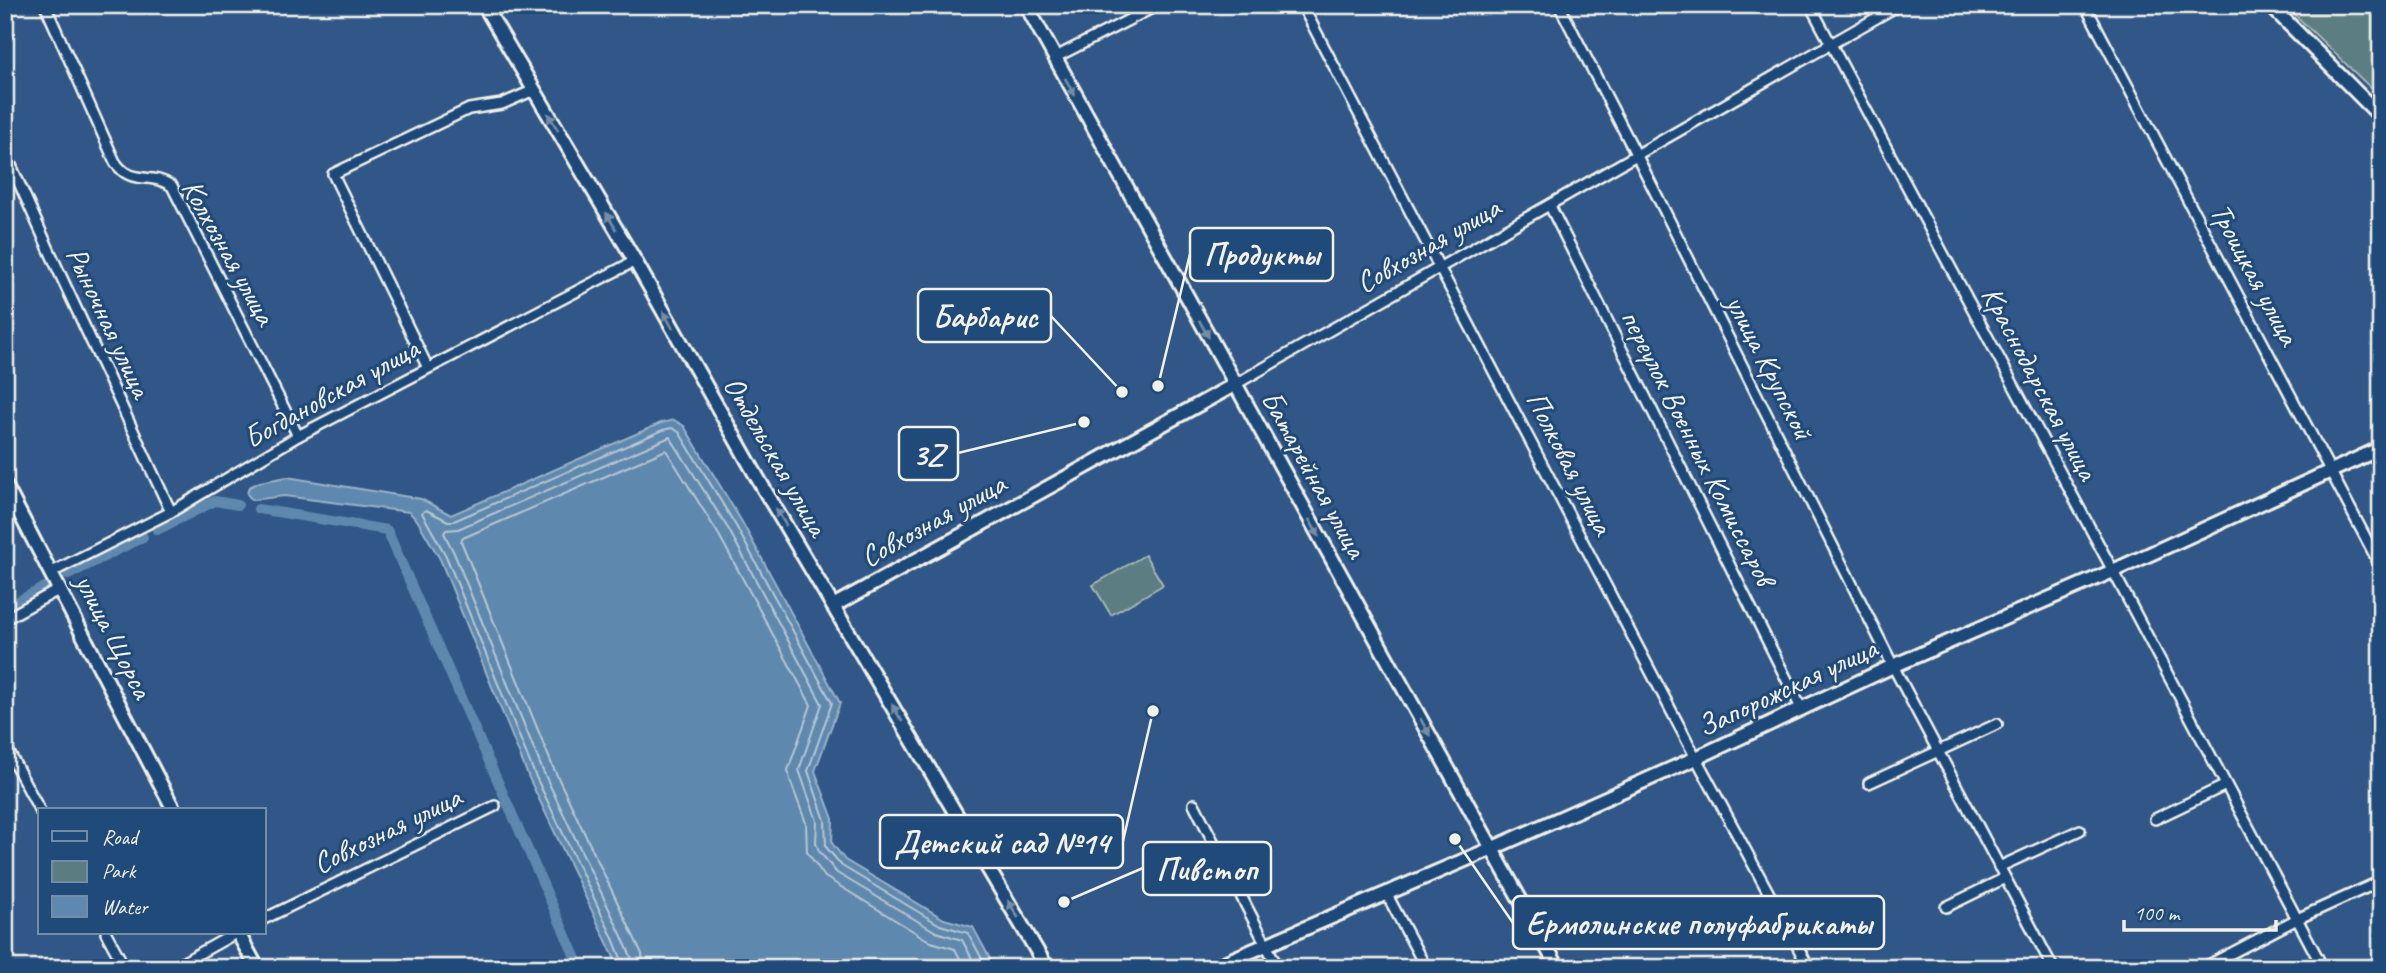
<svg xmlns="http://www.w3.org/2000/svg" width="2386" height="973" font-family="Caveat,sans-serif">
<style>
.green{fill:#5b7d81;stroke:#a8b7b4;stroke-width:2}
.water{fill:#5e88af;stroke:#9ab2c6;stroke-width:2}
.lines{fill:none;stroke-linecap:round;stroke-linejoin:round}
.shore{stroke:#b8c7d1;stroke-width:2}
.canal{stroke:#5e88af;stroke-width:10}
.minor-casing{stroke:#f4f1e8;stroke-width:14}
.tertiary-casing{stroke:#f4f1e8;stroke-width:18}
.minor{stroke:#1f4a7a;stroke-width:9}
.tertiary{stroke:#1f4a7a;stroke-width:12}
.oneway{fill:#748da6}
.labels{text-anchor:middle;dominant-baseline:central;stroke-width:6;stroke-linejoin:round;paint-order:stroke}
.street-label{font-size:30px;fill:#f4f1e8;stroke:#1f4a7a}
.leader{fill:none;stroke:#f4f1e8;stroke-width:2.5}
.callout-dot{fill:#f4f1e8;stroke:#1f4a7a;stroke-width:2.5}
.callout{fill:#1f4a7a;stroke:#f4f1e8;stroke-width:2.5}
.callout-label{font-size:32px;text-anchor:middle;font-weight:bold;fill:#f4f1e8}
</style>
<rect width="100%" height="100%" fill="#305787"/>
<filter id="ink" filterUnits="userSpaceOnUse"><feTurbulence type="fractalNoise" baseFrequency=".0143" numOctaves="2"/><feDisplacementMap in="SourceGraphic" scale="14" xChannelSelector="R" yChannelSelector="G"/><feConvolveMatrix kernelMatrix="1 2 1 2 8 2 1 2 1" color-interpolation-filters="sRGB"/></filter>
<g filter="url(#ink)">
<g class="green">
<polygon points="2285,5 2381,5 2381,98"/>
<polygon points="1145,555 1163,585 1111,615 1093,585"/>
</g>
<polygon class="water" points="674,420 684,426 742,522 840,703 815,771 833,819 832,843 845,860 944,919 973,927 995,968 619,968 529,778 440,559 417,520 409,512 284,496 252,500 247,494 249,487 260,482 287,477 421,499 451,515 661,423"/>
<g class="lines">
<g class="shore">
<polyline points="625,968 612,936 535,775 446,556 422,513 426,510 448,521 454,521 663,430 672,428 679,432 736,526 832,703 808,771 825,820 826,847 842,866 940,925 968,933 987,968"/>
<polyline points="634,968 632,959 620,932 543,771 454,553 444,533 446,530 458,529 670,437 729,530 822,704 799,770 817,821 816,843 819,851 837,873 936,932 962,940 977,968"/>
<polyline points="644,968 642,954 553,767 461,541 463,538 666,450 719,535 811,705 788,770 790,780 806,823 807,852 825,877 931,942 955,949 965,968"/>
</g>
<g class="canal">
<polyline points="258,509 387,530 580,968"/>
<polyline points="157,530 215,501 238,505"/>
<polyline points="68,575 143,537"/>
<polyline points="5,608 45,587"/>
</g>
<g class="minor-casing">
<g id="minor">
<path d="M45,5L115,162C132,187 150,171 172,186L298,436"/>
<polyline points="1302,5 1696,758 1809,968"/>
<polyline points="1559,5 1637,156 1893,666 2053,968"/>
<polyline points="1810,5 2113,571 2323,968"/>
<polyline points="2085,5 2381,567"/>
<polyline points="1054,58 1158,5"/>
<polyline points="5,152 60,274 171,512"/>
<polyline points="1550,206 1802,710"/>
<polyline points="428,368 333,174 469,109 502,104 534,90"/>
<polyline points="1234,385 1899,5"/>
<polyline points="52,572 171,512 298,436 635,261"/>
<polyline points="5,619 60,589"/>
<polyline points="5,745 40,811"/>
<polyline points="1869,783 1997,724"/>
<polyline points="1194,804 1278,968"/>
<polyline points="2155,819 2226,785"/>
<polyline points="1999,867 2080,830"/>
<polyline points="1386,893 1426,968"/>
<polyline points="1946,907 2005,878"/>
<polyline points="264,919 495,806"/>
<polyline points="106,933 125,968"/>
<polyline points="1795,942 1853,916"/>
<polyline points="173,968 236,933"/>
<polyline points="2203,968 2297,919 2381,881"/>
</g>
</g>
<g class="tertiary-casing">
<g id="tertiary">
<polyline points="484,5 635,261 765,491 1047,968"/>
<polyline points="1026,5 1558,968"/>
<polyline points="2270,5 2381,117"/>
<polyline points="5,485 174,810"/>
<polyline points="833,606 1234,385"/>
<polyline points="238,933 257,968"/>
<polyline points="1212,968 1493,848 1696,758 1893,666 2113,571 2381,448"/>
</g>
</g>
<use href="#minor" class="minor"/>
<use href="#tertiary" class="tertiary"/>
</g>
<defs><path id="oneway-solid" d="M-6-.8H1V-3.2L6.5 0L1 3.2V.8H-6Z" transform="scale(1.75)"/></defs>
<g class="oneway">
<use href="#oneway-solid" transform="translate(1070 87) rotate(61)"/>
<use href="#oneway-solid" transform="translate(553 122) rotate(-121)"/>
<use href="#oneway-solid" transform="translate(611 221) rotate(-120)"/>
<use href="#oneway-solid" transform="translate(668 320) rotate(-120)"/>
<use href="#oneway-solid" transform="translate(1204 329) rotate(61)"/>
<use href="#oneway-solid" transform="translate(781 517) rotate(-121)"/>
<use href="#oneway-solid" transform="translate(1314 528) rotate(61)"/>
<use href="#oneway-solid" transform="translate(897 713) rotate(-121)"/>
<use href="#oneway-solid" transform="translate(1425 727) rotate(61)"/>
<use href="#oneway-solid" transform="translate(1013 909) rotate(-121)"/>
</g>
</g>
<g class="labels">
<g class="street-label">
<text transform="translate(1428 245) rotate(-30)">Совхозная улица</text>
<text transform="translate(229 252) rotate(61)">Колхозная улица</text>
<text transform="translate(2255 274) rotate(62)">Троицкая улица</text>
<text transform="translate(109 322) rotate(65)">Рыночная улица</text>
<text transform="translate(1770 367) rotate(63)">улица Крупской</text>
<text transform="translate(2040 383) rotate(62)">Краснодарская улица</text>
<text transform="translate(331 393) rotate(-29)">Богдановская улица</text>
<text transform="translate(1698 447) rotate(63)">переулок Военных Комиссаров</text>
<text transform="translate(776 456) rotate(60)">Отдельская улица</text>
<text transform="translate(1570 463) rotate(63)">Полковая улица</text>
<text transform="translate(1314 474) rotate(61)">Батарейная улица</text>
<text transform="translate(933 520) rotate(-29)">Совхозная улица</text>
<text transform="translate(114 636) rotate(63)">улица Щорса</text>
<text transform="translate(1787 687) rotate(-25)">Запорожская улица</text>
<text transform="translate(387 830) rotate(-26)">Совхозная улица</text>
</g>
</g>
<path class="leader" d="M1158 386L1190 254M1122 392L1051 316M1084 422L958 453M1153 711L1123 841M1064 902L1143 868M1455 839L1513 923"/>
<g class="callout-dot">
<circle cx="1158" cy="386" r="7"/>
<circle cx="1122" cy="392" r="7"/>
<circle cx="1084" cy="422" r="7"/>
<circle cx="1153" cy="711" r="7"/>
<circle cx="1064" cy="902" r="7"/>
<circle cx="1455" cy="839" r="7"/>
</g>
<g class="callout">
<rect x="1190" y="228" width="143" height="53" rx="7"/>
<rect x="918" y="289" width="133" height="53" rx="7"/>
<rect x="899" y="427" width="59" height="53" rx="7"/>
<rect x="880" y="815" width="243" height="53" rx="7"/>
<rect x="1143" y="842" width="128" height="53" rx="7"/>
<rect x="1513" y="896" width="371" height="53" rx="7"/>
</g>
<g class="callout-label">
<text x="1262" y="265">Продукты</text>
<text x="985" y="327">Барбарис</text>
<text x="928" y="465">3Z</text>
<text x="1002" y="853">Детский сад №14</text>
<text x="1207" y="880">Пивстоп</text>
<text x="1699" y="934">Ермолинские полуфабрикаты</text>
</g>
<rect width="2386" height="973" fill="none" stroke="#1f4a7a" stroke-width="28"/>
<rect x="14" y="14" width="2358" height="945" fill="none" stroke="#f4f1e8" stroke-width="2.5" filter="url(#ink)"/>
<rect x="38" y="808" width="228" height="126" fill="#1f4a7a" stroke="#748da6" stroke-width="2"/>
<rect x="52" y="831" width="35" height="10" fill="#1f4a7a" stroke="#748da6" stroke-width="2"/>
<text x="102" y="844" font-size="21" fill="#f4f1e8">Road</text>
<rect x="52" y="861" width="35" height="21" fill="#5b7d81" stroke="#748da6" stroke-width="2"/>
<text x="102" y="878" font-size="21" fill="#f4f1e8">Park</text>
<rect x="52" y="896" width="35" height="21" fill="#5e88af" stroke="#748da6" stroke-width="2"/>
<text x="102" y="914" font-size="21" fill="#f4f1e8">Water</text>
<path d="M2124 920v10h152v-10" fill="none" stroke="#f4f1e8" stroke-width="3.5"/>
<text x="2134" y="920" font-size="21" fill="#f4f1e8" stroke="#1f4a7a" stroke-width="5" paint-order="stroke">100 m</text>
</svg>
